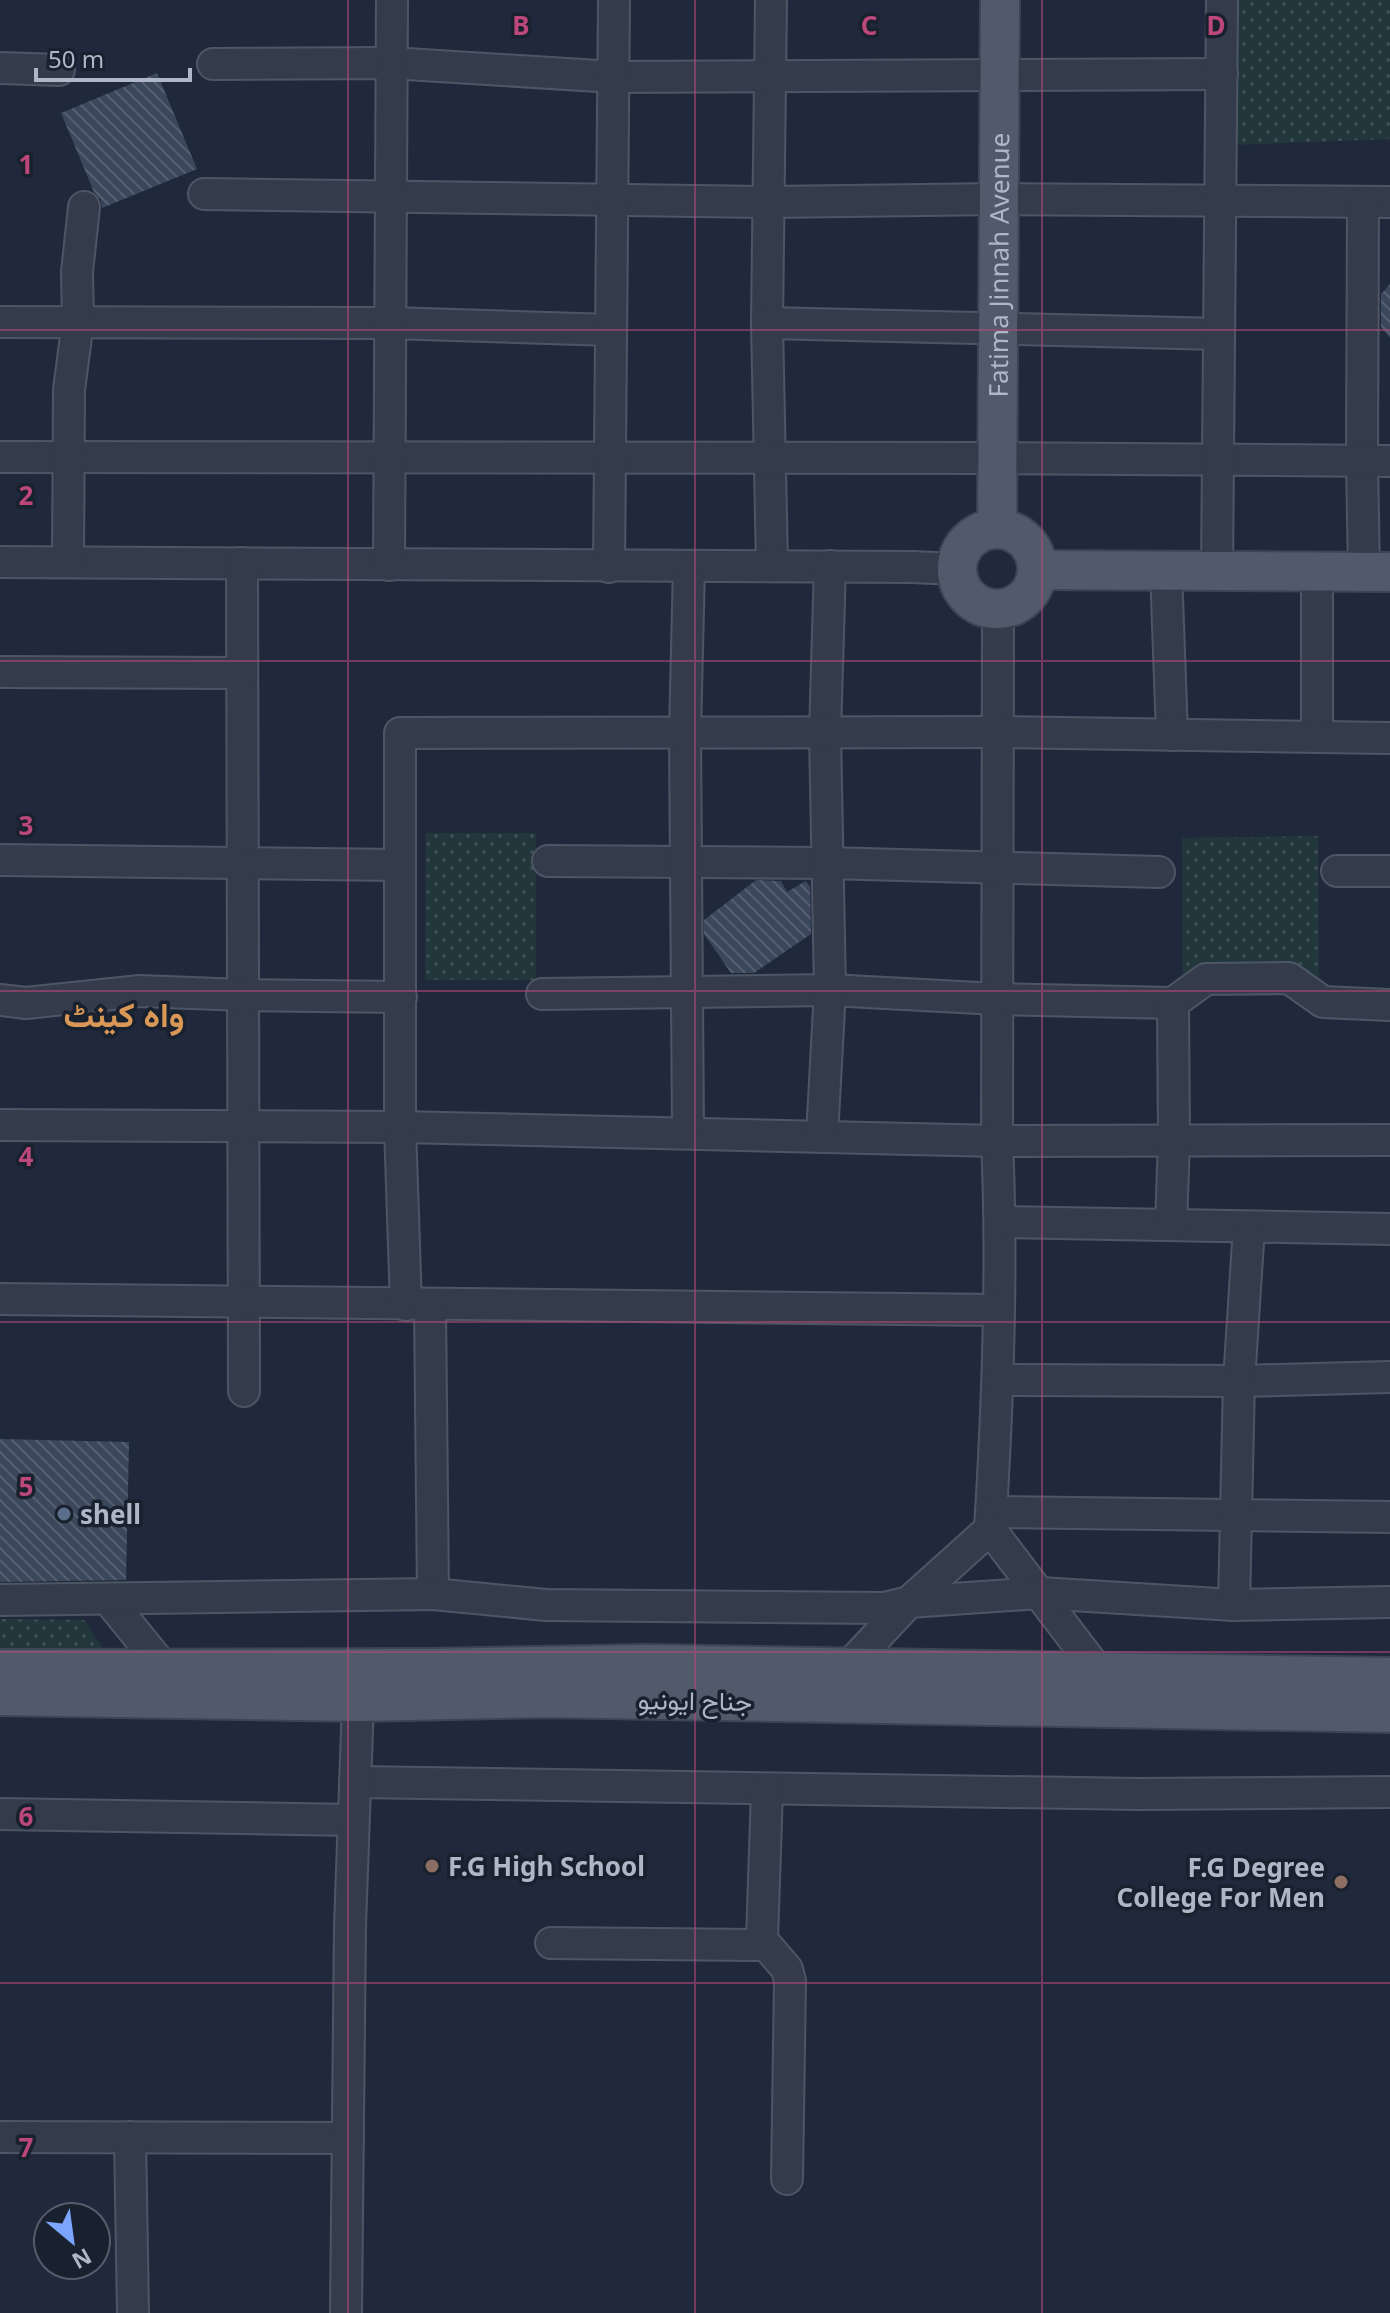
<svg xmlns="http://www.w3.org/2000/svg" width="1390" height="2313" font-family="'Noto Sans',Vazirmatn,sans-serif">
<style>
.grass{fill:url(#grass-dots)}
.building{fill:url(#building-back-hatch)}
.lines{fill:none;stroke-linecap:round;stroke-linejoin:round}
.minor-casing{stroke:#4e5665;stroke-width:34}
.major-casing{stroke:#3d4554;stroke-width:42}
.minor{stroke:#343c4b;stroke-width:30}
.major{stroke:#515a6b;stroke-width:38}
.grid{fill:none;stroke:#bc477b;stroke-width:2;stroke-opacity:0.55}
.service-dot{fill:#5c6f8a;stroke:#19212f;stroke-width:3}
.education-dot{fill:#8d6e63;stroke:#19212f;stroke-width:3}
.labels{text-anchor:middle;dominant-baseline:central;stroke-width:7;stroke-linejoin:round;paint-order:stroke}
.street-label{font-size:26px;fill:#aeb6c7;stroke:#19212f}
.poi-label{font-size:26px;font-weight:bold;fill:#aeb6c7;stroke:#19212f;text-anchor:start}
.district-label{font-size:34px;font-weight:bold;fill:#da9856;stroke:#19212f}
.grid-label{font-size:26px;text-anchor:middle;font-weight:bold;fill:#bc477b;stroke:#19212f;stroke-width:7;stroke-linejoin:round;paint-order:stroke}
</style>
<defs>
<pattern id="grass-dots" width="8" height="8" patternUnits="userSpaceOnUse" patternTransform="scale(2)"><rect width="8" height="8" fill="#22373c"/><path d="M2 2h.1M6 6h.1" fill="none" stroke="#405257" stroke-width="1.8" stroke-linecap="round"/></pattern>
<pattern id="building-back-hatch" width="6" height="6" patternUnits="userSpaceOnUse" patternTransform="scale(2)"><rect width="6" height="6" fill="#3b475b"/><path d="M-1 5l2 2M0 0l6 6M5-1l2 2" fill="none" stroke="#555f71"/></pattern>
</defs>
<rect width="100%" height="100%" fill="#20293b"/>
<g class="grass">
<polygon points="1231,0 1390,0 1390,139 1232,145"/>
<polygon points="426,833 536,833 536,980 425,980"/>
<polygon points="1318,836 1319,988 1183,990 1182,838"/>
<polygon points="0,1619 84,1620 104,1651 0,1659"/>
</g>
<g class="building">
<polygon points="157,73 197,169 102,208 101,200 94,192 61,113"/>
<polygon points="1390,284 1390,338 1381,327 1381,294"/>
<polygon points="756,880 781,881 787,892 806,881 810,887 811,934 754,973 731,973 704,934 704,920"/>
<polygon points="0,1439 129,1442 126,1580 0,1582"/>
</g>
<g class="lines">
<g class="minor-casing">
<g id="minor">
<polyline points="771,0 767,323 772,566"/>
<polyline points="213,64 391,63 614,77 1222,74"/>
<polyline points="0,68 59,70"/>
<polyline points="204,194 769,202 999,199 1390,202"/>
<polyline points="1363,202 1362,461 1364,572"/>
<polyline points="0,322 390,323 611,330"/>
<polyline points="767,323 1219,334"/>
<polyline points="0,457 997,458 1390,461"/>
<polyline points="0,562 912,567 956,569"/>
<polyline points="68,562 69,390 78,321 77,272 84,207"/>
<polyline points="242,563 244,1391"/>
<polyline points="389,565 392,0"/>
<polyline points="609,567 614,0"/>
<polyline points="1166,570 1172,735"/>
<polyline points="1217,571 1222,0"/>
<path d="M998,609L997,1141C1003,1270 998,1400 990,1529L1098,1671"/>
<polyline points="0,672 242,673"/>
<polyline points="1317,737 1317,571"/>
<polyline points="0,860 399,865"/>
<polyline points="548,861 828,863 1159,872"/>
<polyline points="1337,871 1390,871"/>
<polyline points="542,994 830,990 997,999 1173,1003 1206,979 1289,978 1323,1002 1390,1005"/>
<polyline points="0,1000 26,1003 140,991 244,995 401,997"/>
<polyline points="0,1125 400,1127 997,1141 1390,1140"/>
<polyline points="688,1133 685,733 689,567"/>
<polyline points="822,1136 830,990 825,733 830,566"/>
<polyline points="1001,1222 1390,1229"/>
<polyline points="1171,1225 1174,1140 1173,1003"/>
<polyline points="0,1299 999,1310"/>
<polyline points="406,1305 400,1127 400,733 998,732 1390,738"/>
<polyline points="430,1305 433,1594"/>
<polyline points="998,1380 1239,1381 1390,1377"/>
<polyline points="991,1512 1390,1517"/>
<polyline points="108,1599 164,1668"/>
<polyline points="0,1600 433,1594 546,1605 884,1608 909,1602 1040,1593 1234,1605 1390,1602"/>
<polyline points="1234,1605 1239,1381 1249,1227"/>
<polyline points="846,1669 909,1602 990,1529"/>
<polyline points="355,1782 1140,1794 1390,1792"/>
<polyline points="0,1814 353,1820"/>
<polyline points="762,1940 787,1969 790,1981 787,2179"/>
<polyline points="551,1943 756,1945 762,1940 767,1790"/>
<polyline points="0,2137 348,2138"/>
<polyline points="130,2137 133,2313"/>
<polyline points="346,2313 350,1926 358,1702"/>
</g>
</g>
<g class="major-casing">
<g id="major">
<path id="s1" d="M997,529L1000,0"/>
<circle cx="997" cy="569" r="40"/>
<polyline points="1037,570 1390,572"/>
<polyline points="0,1669 427,1668 647,1664 1390,1677"/>
<polyline points="0,1696 358,1702 547,1698 1390,1713"/>
</g>
</g>
<use href="#minor" class="minor"/>
<use href="#major" class="major"/>
</g>
<path class="grid" d="M348,0V2313M695,0V2313M1042,0V2313M0,330H1390M0,661H1390M0,991H1390M0,1322H1390M0,1652H1390M0,1983H1390"/>
<circle class="service-dot" cx="64" cy="1514" r="8"/>
<g class="education-dot">
<circle cx="432" cy="1866" r="8"/>
<circle cx="1341" cy="1882" r="8"/>
</g>
<g class="labels">
<g class="street-label">
<text stroke="none"><textPath href="#s1" startOffset="264">Fatima Jinnah Avenue</textPath></text>
<text transform="translate(695 1700) rotate(1)">جناح ایونیو</text>
</g>
<g class="poi-label">
<text x="80" y="1514">shell</text>
<text x="448" y="1866">F.G High School</text>
<text x="1325" y="1867" text-anchor="end">F.G Degree<tspan x="1325" dy="30">College For Men</tspan></text>
</g>
<g class="district-label">
<text x="124" y="1014">واہ کینٹ</text>
</g>
</g>
<g class="grid-label">
<text x="521" y="35">B</text>
<text x="869" y="35">C</text>
<text x="1216" y="35">D</text>
<text x="26" y="174">1</text>
<text x="26" y="505">2</text>
<text x="26" y="835">3</text>
<text x="26" y="1166">4</text>
<text x="26" y="1496">5</text>
<text x="26" y="1826">6</text>
<text x="26" y="2157">7</text>
</g>
<g transform="translate(72 2241) rotate(151)"><circle r="38" fill="#19212f" stroke="#555d6c" stroke-width="2"/>
<path d="M0-6L14 30L0 20L-14 30Z" fill="#7ca6fe"/>
<text y="-12" font-size="22" font-weight="bold" text-anchor="middle" fill="#aeb6c7">N</text>
</g>
<path d="M36 68v12h154v-12" fill="none" stroke="#aeb6c7" stroke-width="4"/>
<text x="48" y="68" font-size="24" fill="#aeb6c7" stroke="#19212f" stroke-width="6" paint-order="stroke">50 m</text>
</svg>
